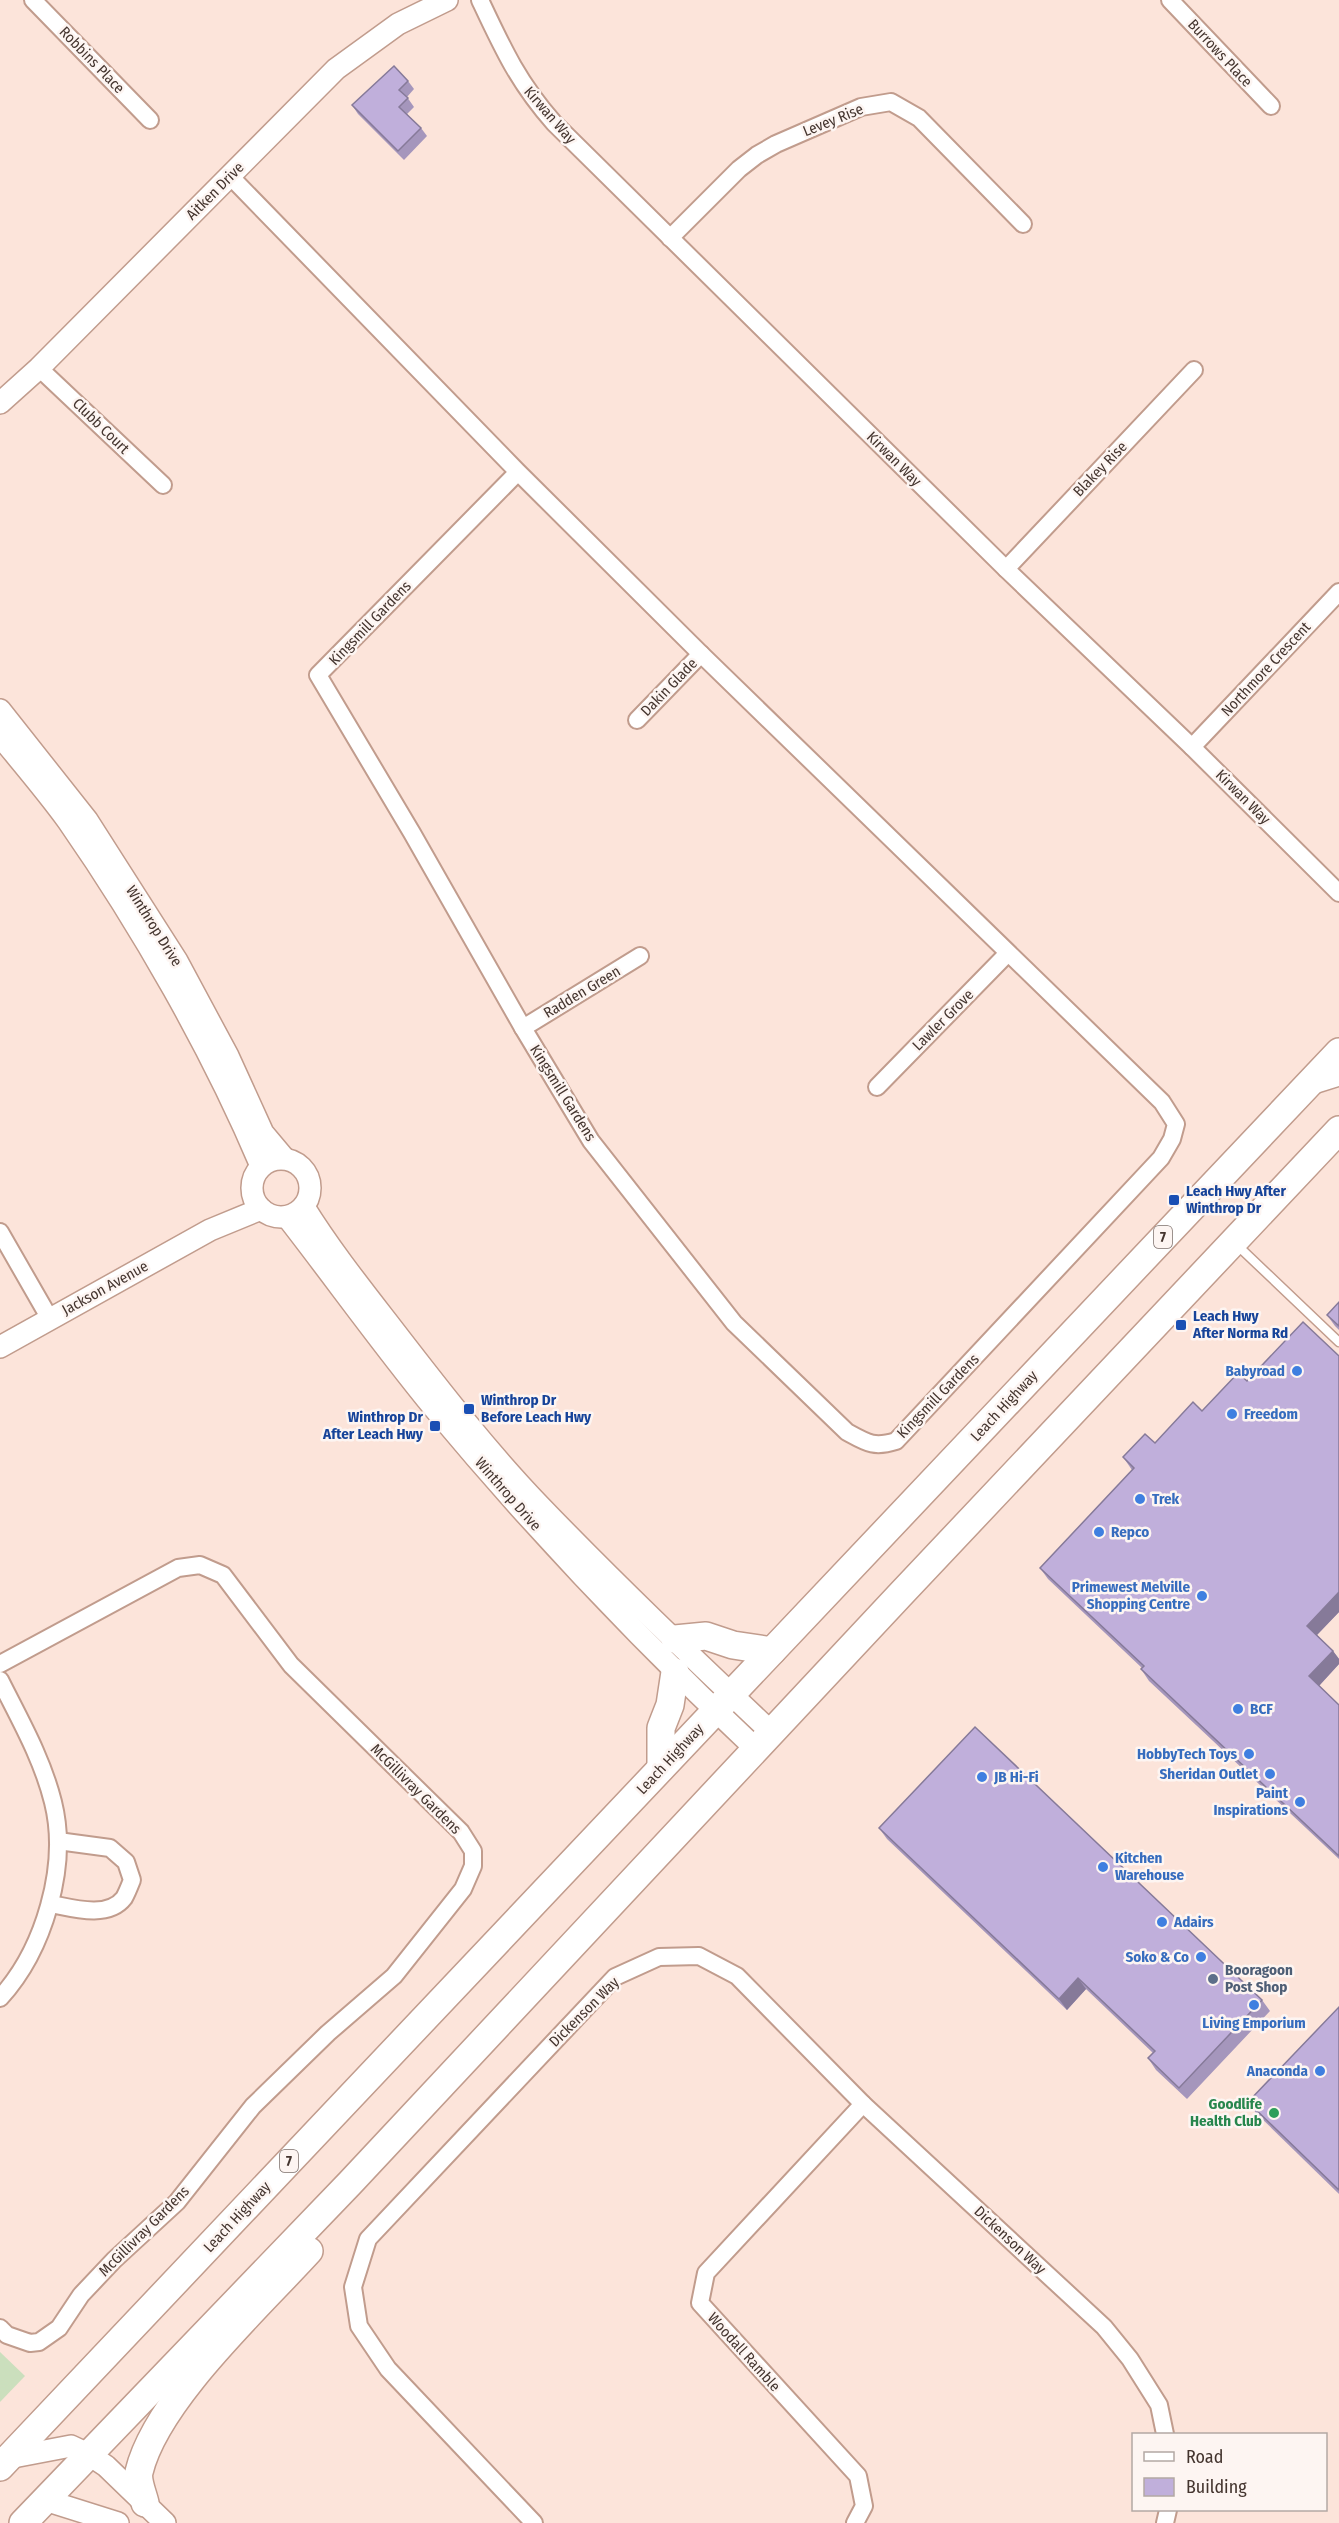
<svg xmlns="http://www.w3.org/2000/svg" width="1339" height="2523" font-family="'Fira Sans Condensed',sans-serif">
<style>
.green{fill:#cbdfbd}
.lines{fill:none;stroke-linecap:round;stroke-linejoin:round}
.service-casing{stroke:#c19c8d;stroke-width:11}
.minor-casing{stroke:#c19c8d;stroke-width:20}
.tertiary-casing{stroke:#c19c8d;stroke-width:24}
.trunk-casing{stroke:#c19c8d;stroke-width:30}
.service{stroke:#fff;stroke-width:8}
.minor{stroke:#fff;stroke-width:16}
.tertiary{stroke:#fff;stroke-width:21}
.trunk{stroke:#fff;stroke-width:27}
.wall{fill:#a596bc}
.shaded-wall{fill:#867a99}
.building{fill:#c0afdb;stroke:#867a99;stroke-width:1.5}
.transit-dot{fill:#1a4fb4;stroke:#fdf5f2;stroke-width:2}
.shop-dot{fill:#3f7fe0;stroke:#fdf5f2;stroke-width:2}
.service-dot{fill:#5c6f8a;stroke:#fdf5f2;stroke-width:2}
.leisure-dot{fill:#2e9e5b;stroke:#fdf5f2;stroke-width:2}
.labels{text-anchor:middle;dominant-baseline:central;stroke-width:5;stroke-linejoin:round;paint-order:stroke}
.shield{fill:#fdf5f2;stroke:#7c6f6a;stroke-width:1.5}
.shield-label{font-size:14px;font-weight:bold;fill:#44352f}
.street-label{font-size:15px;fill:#44352f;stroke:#fdf5f2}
.transit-label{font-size:15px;font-weight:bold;fill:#164399;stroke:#fdf5f2;text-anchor:start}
.shop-label{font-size:15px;font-weight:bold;fill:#366cbe;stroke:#fdf5f2;text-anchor:end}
.service-label{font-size:15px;font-weight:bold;fill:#4e5e75;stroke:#fdf5f2;text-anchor:start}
.leisure-label{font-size:15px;font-weight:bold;fill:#27864d;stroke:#fdf5f2;text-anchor:end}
</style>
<rect width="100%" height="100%" fill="#fce4da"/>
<polygon class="green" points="0,2352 25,2376 0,2402"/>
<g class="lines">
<g class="service-casing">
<polyline id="service" points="1237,1245 1339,1342"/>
</g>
<g class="minor-casing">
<g id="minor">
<polyline points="33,0 150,120"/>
<path d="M480,0C503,49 518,82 554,123L1006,569L1192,747L1339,893"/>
<polyline points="1170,0 1271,106"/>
<path d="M230,176L518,472L701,654L1162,1102L1176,1124L1172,1139L1161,1158L896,1441C874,1448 867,1443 847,1432L734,1323L591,1141L523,1028L412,833L318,675L518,472"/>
<polyline points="670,238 739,169 757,155 776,144 861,107 891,102 919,118 1023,224"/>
<polyline points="39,368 163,485"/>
<polyline points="1006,569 1194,370"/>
<polyline points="637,720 701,654"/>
<polyline points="1192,747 1339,592"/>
<polyline points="523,1028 640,956"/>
<polyline points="877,1087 1008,953"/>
<polyline points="0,1232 50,1319"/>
<polyline points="0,1664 178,1568 200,1565 223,1575 291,1665 461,1832 473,1851 473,1866 463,1889 394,1976 328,2033 253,2106 177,2202 114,2260 81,2295 59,2328 39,2342 30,2343 7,2335 0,2328"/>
<path d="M0,1680C20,1720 42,1758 53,1802C69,1866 44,1950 0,1998"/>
<path d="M51,1904C72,1908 108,1919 124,1898C127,1893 130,1885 132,1880L126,1862L110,1848L58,1841"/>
<polyline points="534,2523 388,2369 359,2326 353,2287 368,2239 615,1977 659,1957 699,1956 737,1976 863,2104 1104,2327 1130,2359 1159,2405 1165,2434"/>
<polyline points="855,2523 864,2506 858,2476 700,2303 706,2273 863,2104"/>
<polyline points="1165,2523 1168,2510"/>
</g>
</g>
<g class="tertiary-casing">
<g id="tertiary">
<polyline points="0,403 39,368 336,69 398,24 447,0"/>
<polyline points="0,710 87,820 177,961 228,1056 263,1133 284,1158"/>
<path d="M0,736C23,764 47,792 68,821C141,926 211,1048 261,1166"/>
<polyline points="1307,1085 1339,1075"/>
<circle cx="281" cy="1188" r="29"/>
<path d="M304,1207C330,1249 361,1288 392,1328C439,1389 487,1451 540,1506C615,1584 693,1658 771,1732"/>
<path d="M287,1217C336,1280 383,1346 434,1408C534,1528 642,1642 756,1749"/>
<polyline points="0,1347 210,1230 261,1209"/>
<polyline points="8,2458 71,2446 88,2454 106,2466 165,2523"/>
<polyline points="45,2500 118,2523"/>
</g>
</g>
<g class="trunk-casing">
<g id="trunk">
<polyline points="675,1639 706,1636 733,1645 772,1651"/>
<polyline points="661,1768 661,1728 670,1705 675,1672"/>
<polyline points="0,2467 1339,1052"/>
<path d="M145,2503C143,2494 137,2481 139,2472C156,2400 259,2306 309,2251"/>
<polyline points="23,2523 350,2183 900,1595 1339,1130"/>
</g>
</g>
<use href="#service" class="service"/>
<use href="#minor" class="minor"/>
<use href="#tertiary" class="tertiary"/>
<use href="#trunk" class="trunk"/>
</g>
<g class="wall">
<polygon points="408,81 414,89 407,97 414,107 407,114 421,128 427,136 404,160 358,114 352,105"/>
<polygon points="1339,1302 1339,1330 1335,1326 1327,1315"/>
<polygon points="1339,1356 1339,1612 1317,1635 1333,1651 1339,1659 1339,1664 1319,1686 1339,1705 1339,1859 1149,1681 1141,1669 1142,1668 1048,1579 1040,1568 1132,1470 1123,1457 1155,1443 1247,1381"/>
<polygon points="879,1828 1262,2000 1270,2011 1187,2099 1156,2070 1148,2058 1153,2053 1086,1989 1067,2010 887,1839"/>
<polygon points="1339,2007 1339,2194 1256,2113 1248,2102"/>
</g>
<g class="shaded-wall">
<polygon points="1339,1592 1339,1612 1315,1637 1307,1626"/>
<polygon points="1333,1651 1339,1659 1339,1664 1317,1688 1309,1676"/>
<polygon points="1078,1978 1086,1989 1067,2010 1059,1999"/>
</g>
<g class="building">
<polygon points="394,66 408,81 399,90 408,98 399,107 421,128 398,151 352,105"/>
<polygon points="1339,1302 1339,1326 1327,1315"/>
<polygon points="1303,1322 1339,1356 1339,1592 1307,1626 1333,1651 1309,1676 1339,1705 1339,1856 1141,1669 1144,1666 1040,1568 1134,1468 1123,1457 1145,1434 1155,1443 1193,1402 1202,1411 1238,1373 1247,1381"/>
<polygon points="975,1727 1262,2000 1179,2088 1148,2058 1155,2051 1078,1978 1059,1999 879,1828"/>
<polygon points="1339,2007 1339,2190 1248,2102"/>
</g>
<g class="transit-dot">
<rect x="1168" y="1194" width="12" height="12" rx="3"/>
<rect x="1175" y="1319" width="12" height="12" rx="3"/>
<rect x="463" y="1403" width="12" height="12" rx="3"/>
<rect x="429" y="1420" width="12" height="12" rx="3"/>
</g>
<g class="shop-dot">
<circle cx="1297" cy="1371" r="6"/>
<circle cx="1232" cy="1414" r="6"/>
<circle cx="1140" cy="1499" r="6"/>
<circle cx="1099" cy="1532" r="6"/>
<circle cx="1202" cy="1596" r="6"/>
<circle cx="1238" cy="1709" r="6"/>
<circle cx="1249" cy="1754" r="6"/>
<circle cx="1270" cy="1774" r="6"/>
<circle cx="982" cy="1777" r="6"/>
<circle cx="1300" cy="1802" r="6"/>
<circle cx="1103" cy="1867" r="6"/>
<circle cx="1162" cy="1922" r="6"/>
<circle cx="1201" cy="1957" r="6"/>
<circle cx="1254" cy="2005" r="6"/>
<circle cx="1320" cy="2071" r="6"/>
</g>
<circle class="service-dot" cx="1213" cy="1979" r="6"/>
<circle class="leisure-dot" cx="1274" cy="2113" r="6"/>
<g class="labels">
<g class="shield">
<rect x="1154" y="1226" width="18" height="22" rx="4.5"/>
<rect x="280" y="2150" width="18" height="22" rx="4.5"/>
</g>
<g class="shield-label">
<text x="1163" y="1237">7</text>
<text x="289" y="2161">7</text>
</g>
<g class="street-label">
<text transform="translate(1220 53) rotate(47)">Burrows Place</text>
<text transform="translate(92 60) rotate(46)">Robbins Place</text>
<text transform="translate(550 115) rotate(49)">Kirwan Way</text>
<text transform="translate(833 120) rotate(-22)">Levey Rise</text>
<text transform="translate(215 191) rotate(-45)">Aitken Drive</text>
<text transform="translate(101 426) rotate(44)">Clubb Court</text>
<text transform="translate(894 459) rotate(45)">Kirwan Way</text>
<text transform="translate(1100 469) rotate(-46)">Blakey Rise</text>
<text transform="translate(370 623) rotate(-46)">Kingsmill Gardens</text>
<text transform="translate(1266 669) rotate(-47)">Northmore Crescent</text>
<text transform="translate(669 687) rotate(-46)">Dakin Glade</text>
<text transform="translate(1243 797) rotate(45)">Kirwan Way</text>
<text transform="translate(154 926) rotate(58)">Winthrop Drive</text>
<text transform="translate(582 992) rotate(-31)">Radden Green</text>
<text transform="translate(943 1020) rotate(-45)">Lawler Grove</text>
<text transform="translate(563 1093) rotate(58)">Kingsmill Gardens</text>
<text transform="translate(105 1288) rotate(-29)">Jackson Avenue</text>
<text transform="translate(938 1396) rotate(-46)">Kingsmill Gardens</text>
<text transform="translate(1004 1406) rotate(-47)">Leach Highway</text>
<text transform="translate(508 1494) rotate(49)">Winthrop Drive</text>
<text transform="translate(670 1759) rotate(-47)">Leach Highway</text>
<text transform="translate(416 1789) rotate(45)">McGillivray Gardens</text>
<text transform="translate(584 2012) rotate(-45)">Dickenson Way</text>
<text transform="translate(237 2217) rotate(-47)">Leach Highway</text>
<text transform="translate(144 2231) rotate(-45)">McGillivray Gardens</text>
<text transform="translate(1010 2240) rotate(43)">Dickenson Way</text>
<text transform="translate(744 2352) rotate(48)">Woodall Ramble</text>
</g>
<g class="transit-label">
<text x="1186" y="1191">Leach Hwy After<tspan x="1186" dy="17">Winthrop Dr</tspan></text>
<text x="1193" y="1316">Leach Hwy<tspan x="1193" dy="17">After Norma Rd</tspan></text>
<text x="481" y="1400">Winthrop Dr<tspan x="481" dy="17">Before Leach Hwy</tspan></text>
<text x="423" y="1417" text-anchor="end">Winthrop Dr<tspan x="423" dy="17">After Leach Hwy</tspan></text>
</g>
<g class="shop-label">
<text x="1285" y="1371">Babyroad</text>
<text x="1244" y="1414" text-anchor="start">Freedom</text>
<text x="1152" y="1499" text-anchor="start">Trek</text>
<text x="1111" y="1532" text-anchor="start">Repco</text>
<text x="1190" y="1587">Primewest Melville<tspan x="1190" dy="17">Shopping Centre</tspan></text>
<text x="1250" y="1709" text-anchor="start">BCF</text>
<text x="1237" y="1754">HobbyTech Toys</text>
<text x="1258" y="1774">Sheridan Outlet</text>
<text x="994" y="1777" text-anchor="start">JB Hi-Fi</text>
<text x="1288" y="1793">Paint<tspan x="1288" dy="17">Inspirations</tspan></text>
<text x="1115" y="1858" text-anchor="start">Kitchen<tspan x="1115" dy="17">Warehouse</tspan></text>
<text x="1174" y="1922" text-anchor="start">Adairs</text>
<text x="1189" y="1957">Soko &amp; Co</text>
<text x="1254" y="2023" text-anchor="middle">Living Emporium</text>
<text x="1308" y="2071">Anaconda</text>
</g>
<g class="service-label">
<text x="1225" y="1970">Booragoon<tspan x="1225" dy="17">Post Shop</tspan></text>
</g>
<g class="leisure-label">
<text x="1262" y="2104">Goodlife<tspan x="1262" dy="17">Health Club</tspan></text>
</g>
</g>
<rect x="1132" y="2433" width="195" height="78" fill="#fdf5f2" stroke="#b3a8a4" stroke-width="1.5"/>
<rect x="1144" y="2452" width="30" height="9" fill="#ffffff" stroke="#b3a8a4" stroke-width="1.5"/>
<text x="1186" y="2463" font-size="18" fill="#44352f">Road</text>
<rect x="1144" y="2478" width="30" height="18" fill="#c0afdb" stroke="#b3a8a4" stroke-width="1.5"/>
<text x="1186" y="2493" font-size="18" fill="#44352f">Building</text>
</svg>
